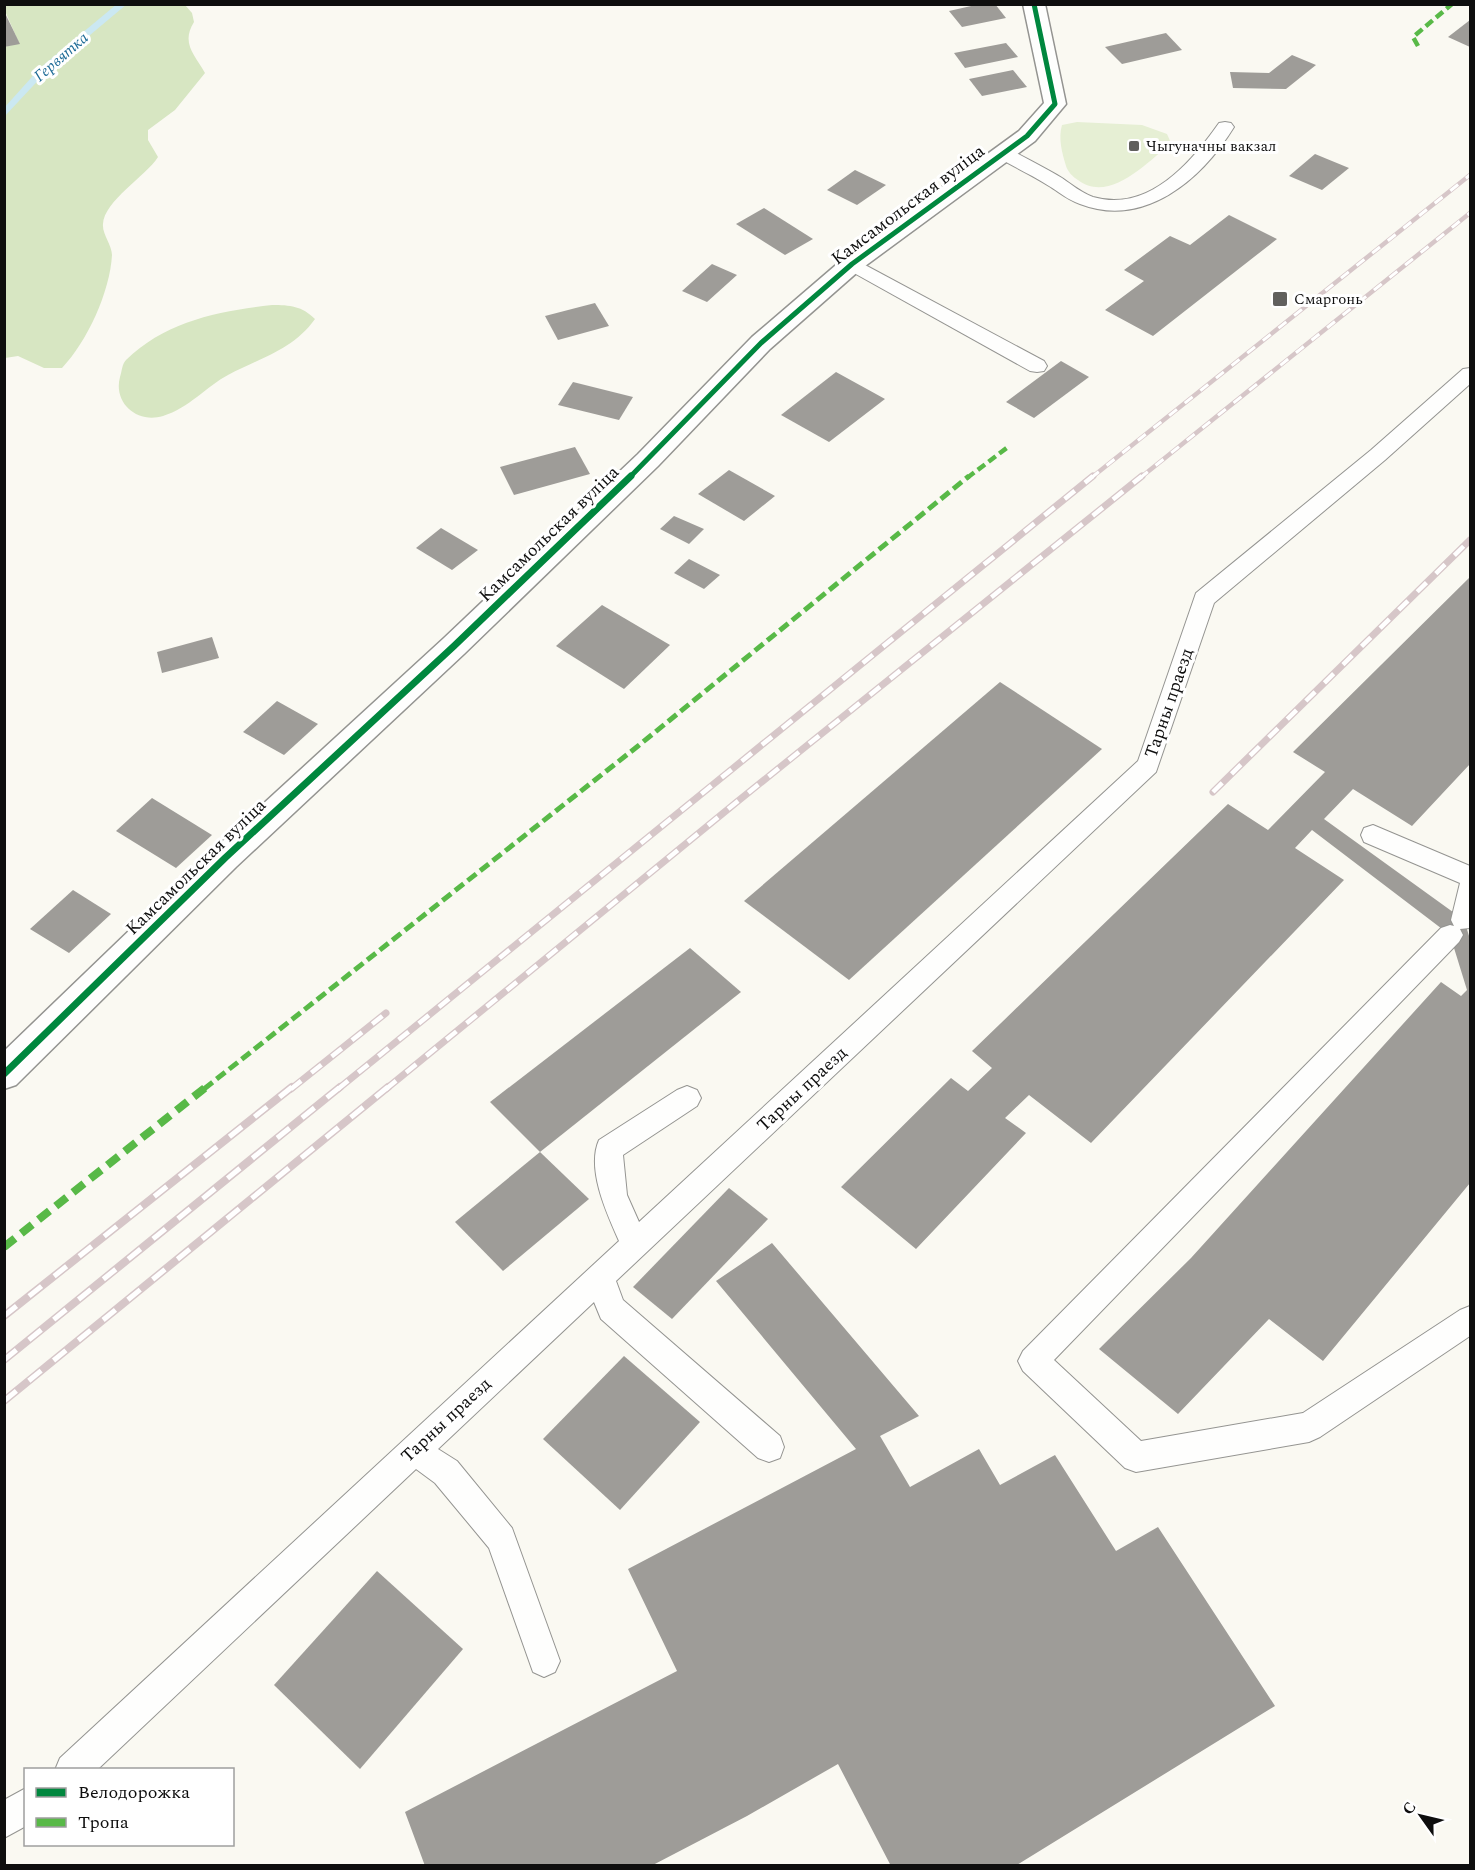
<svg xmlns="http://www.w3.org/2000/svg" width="1475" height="1870" font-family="Spectral,serif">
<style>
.green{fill:#e6efd4}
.forest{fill:#d7e6c2}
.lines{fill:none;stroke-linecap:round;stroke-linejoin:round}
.stream{fill:#cbe8f2;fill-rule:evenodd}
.building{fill:#9e9c98}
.service-casing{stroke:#949491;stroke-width:2}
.tertiary-casing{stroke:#949491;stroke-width:3}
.service{fill:#fefefd;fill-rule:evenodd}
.tertiary{fill:#fefefd;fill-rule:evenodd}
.rail-far2-casing{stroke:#d6c6c8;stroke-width:4.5}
.rail-far1-casing{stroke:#d6c6c8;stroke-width:7}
.rail-casing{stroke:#d6c6c8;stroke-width:8}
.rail-far2{stroke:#fff;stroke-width:3;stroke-dasharray:10;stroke-linecap:butt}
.rail-far1{stroke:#fff;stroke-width:4.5;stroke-dasharray:13;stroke-linecap:butt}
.rail{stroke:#fff;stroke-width:5;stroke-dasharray:16;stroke-linecap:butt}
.quiet-far2{stroke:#58b947;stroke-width:4.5;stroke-dasharray:9 4.5;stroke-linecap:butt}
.quiet-far1{stroke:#58b947;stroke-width:5;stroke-dasharray:11 5;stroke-linecap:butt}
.quiet{stroke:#58b947;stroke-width:8;stroke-dasharray:14 8;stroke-linecap:butt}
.cycleway-far1-casing{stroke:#fff;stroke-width:8}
.cycleway-casing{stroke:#fff;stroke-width:10}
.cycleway-far1{stroke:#00873e;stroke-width:5}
.cycleway{stroke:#00873e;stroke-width:7}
.poi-dot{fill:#61605e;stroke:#fff;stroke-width:2}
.labels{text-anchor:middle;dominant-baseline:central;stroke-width:6;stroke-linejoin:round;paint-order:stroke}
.far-poi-label{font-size:15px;fill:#0e0e0e;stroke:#fff;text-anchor:start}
.far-water-label{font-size:16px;font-style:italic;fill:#1f6c97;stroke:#fff}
.street-label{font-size:18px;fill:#0e0e0e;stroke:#fff}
</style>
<rect width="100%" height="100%" fill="#faf9f2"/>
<path class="green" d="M1077,122L1142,125L1167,134L1171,143C1148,162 1109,204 1078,180C1073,177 1068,172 1066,166C1062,153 1058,138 1062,125Z"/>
<g class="forest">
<path d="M5,5H185L192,13L194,22C181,43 194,54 205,73L175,110L148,130V140L158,157C146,176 104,201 103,224C102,234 112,245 112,255C110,292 87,342 62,368H44L18,356L5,358L4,47L19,43L5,11Z"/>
<path d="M272,305C290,305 302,306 315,319C293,350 260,358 228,375C207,386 189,408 163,416C137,424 113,403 120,377C122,371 122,364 126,360C166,321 219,311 272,305Z"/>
</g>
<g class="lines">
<polygon class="stream" points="117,4 127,4 46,72 4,117 4,108 40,68"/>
</g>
<g class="building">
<polygon points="980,4 995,4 1006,18 962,27 949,11"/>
<polygon points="4,11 20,44 4,47"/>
<polygon points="1470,20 1470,47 1448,37"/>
<polygon points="1166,33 1182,50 1122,64 1105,47"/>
<polygon points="1006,43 1018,57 965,68 954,53"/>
<polygon points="1292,55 1316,65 1286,89 1233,88 1230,72 1269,73"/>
<polygon points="1013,70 1027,87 982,96 969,79"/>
<polygon points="1315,154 1349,168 1322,190 1289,176"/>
<polygon points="855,170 886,185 857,205 827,190"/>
<polygon points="764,208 813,239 785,255 736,224"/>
<polygon points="1229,215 1277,239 1153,336 1105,310 1144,281 1124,270 1170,236 1190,245"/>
<polygon points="712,264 737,275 707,302 682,291"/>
<polygon points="595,303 609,326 558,340 545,316"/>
<polygon points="1061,361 1089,377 1034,418 1006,402"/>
<polygon points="836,372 885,399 829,442 781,415"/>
<polygon points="573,382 633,397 619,420 558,405"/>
<polygon points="575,447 590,474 514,495 500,467"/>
<polygon points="729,470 775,496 744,521 698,494"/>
<polygon points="674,516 704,529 689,544 660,529"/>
<polygon points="441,528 478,550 452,570 416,548"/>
<polygon points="689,559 720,575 704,589 674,573"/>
<polygon points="1470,577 1470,764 1412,826 1353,789 1324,819 1464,920 1470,939 1470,1183 1323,1361 1269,1319 1178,1414 1099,1349 1191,1258 1441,982 1461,996 1467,990 1450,935 1312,830 1295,848 1344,880 1091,1143 1029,1095 1005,1118 1026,1133 916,1249 841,1187 951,1078 968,1091 992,1068 972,1051 1228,804 1268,830 1325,772 1293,752"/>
<polygon points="602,605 670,645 624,689 556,646"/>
<polygon points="212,637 219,658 162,673 157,652"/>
<polygon points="1000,682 1102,749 849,980 744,901"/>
<polygon points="277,701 318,724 284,755 243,732"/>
<polygon points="152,798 212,835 176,868 116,831"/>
<polygon points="73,890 111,914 69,953 30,929"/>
<polygon points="690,948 741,992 540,1152 490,1102"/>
<polygon points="540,1152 589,1199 503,1271 455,1222"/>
<polygon points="729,1188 768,1219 672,1319 633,1287"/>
<polygon points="772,1243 919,1416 880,1436 910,1487 979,1449 1000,1485 1055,1455 1116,1551 1158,1527 1275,1706 1015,1866 891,1866 838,1764 747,1816 651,1866 425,1866 405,1812 677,1671 628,1569 856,1449 716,1281"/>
<polygon points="624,1356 700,1422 620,1510 543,1439"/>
<polygon points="377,1571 463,1649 360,1769 274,1685"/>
</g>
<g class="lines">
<g class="service-casing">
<g id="service">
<path d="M1225,122L1231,123L1234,127C1202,179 1145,229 1080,204C1068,200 1059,192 1049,186C1032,175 1014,167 997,157L994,153L997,149H1009C1027,159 1045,168 1062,178C1072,185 1082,193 1093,197C1148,213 1191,163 1219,123Z"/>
<polygon points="852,258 1044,361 1047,366 1044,371 1037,372 1030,371 845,268 842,264 845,260"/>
<path d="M1470,368V384L1385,460L1214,603L1156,772L616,1281L623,1300L780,1436L784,1447L780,1458L769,1462L758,1458L601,1319L594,1302L438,1449L457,1461L512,1528L560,1661L555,1672L544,1677L533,1672L489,1548L435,1483L416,1469L97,1770H55L60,1758L619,1241C607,1214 586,1169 599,1140L677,1090L687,1086L697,1090L701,1098L697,1106L623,1155L627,1195L639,1222L1138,761L1196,593L1371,450L1463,369Z"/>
<polygon points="1373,825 1470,866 1470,928 1460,929 1463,935 1459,942 1054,1360 1141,1441 1303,1413 1460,1310 1470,1306 1470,1336 1320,1437 1309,1442 1136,1472 1125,1468 1023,1371 1018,1361 1023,1351 1441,928 1450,925 1454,926 1451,920 1460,883 1364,842 1361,835 1364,828"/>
<polygon points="26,1788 26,1826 4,1838 4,1800"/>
</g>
</g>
<g class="tertiary-casing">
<polygon id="tertiary" points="1023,4 1045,4 1066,104 1035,141 861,269 770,349 658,466 464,654 236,867 16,1085 4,1089 4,1051 214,849 444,638 638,454 752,337 843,259 1019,131 1044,103"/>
</g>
<use href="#service" class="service"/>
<use href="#tertiary" class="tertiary"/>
<g class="rail-far2-casing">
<g id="rail-far2">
<polyline points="1091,478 1470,175"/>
<polyline points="1140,478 1470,213"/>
</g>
</g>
<g class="rail-far1-casing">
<g id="rail-far1">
<polyline points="1213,792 1470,540"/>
<polyline points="291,1089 386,1013"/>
<polyline points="338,1089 1093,476"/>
<polyline points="386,1089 738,801 1142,476"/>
</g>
</g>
<g class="rail-casing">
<g id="rail">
<polyline points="4,1316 292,1087"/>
<polyline points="4,1360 340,1087"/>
<polyline points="4,1401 388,1087"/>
</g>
</g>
<use href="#rail-far2" class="rail-far2"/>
<use href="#rail-far1" class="rail-far1"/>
<use href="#rail" class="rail"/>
<g class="quiet-far2">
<polyline points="1418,46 1413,37 1452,4"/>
<polyline points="967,478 1008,447"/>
</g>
<polyline class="quiet-far1" points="204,1089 638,746 969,476"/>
<polyline class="quiet" points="4,1247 206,1087"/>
<g class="cycleway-far1-casing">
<polyline id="cycleway-far1" points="629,478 761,343 852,264 1027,136 1055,104 1034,4"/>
</g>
<g class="cycleway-casing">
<polyline id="cycleway" points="4,1074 225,858 454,646 631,476"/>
</g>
<use href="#cycleway-far1" class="cycleway-far1"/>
<use href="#cycleway" class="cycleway"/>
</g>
<g class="poi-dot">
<rect x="1128" y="140" width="12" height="12" rx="3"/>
<rect x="1272" y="291" width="16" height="16" rx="3"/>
</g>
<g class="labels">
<g class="far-poi-label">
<text x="1146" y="146">Чыгуначны вакзал</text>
<text x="1294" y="299">Смаргонь</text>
</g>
<g class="far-water-label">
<text transform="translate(61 57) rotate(-41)">Гервятка</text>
</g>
<g class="street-label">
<text transform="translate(908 205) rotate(-37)">Камсамольская вуліца</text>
<text transform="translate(549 534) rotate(-44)">Камсамольская вуліца</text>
<text transform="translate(1169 703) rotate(-71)">Тарны праезд</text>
<text transform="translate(196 867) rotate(-44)">Камсамольская вуліца</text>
<text transform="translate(802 1089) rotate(-43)">Тарны праезд</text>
<text transform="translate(446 1420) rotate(-43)">Тарны праезд</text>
</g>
</g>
<rect width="1475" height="1870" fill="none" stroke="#0e0e0e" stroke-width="12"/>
<rect x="24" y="1768" width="210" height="78" fill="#ffffff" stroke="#9f9f9f" stroke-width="1.5"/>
<rect x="36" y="1788" width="30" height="9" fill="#00873e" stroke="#9f9f9f" stroke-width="1.5"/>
<text x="78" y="1798" font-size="18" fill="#0e0e0e">Велодорожка</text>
<rect x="36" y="1818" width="30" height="9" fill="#58b947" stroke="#9f9f9f" stroke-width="1.5"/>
<text x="78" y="1828" font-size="18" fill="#0e0e0e">Тропа</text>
<g transform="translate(1421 1816) rotate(304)" stroke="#ffffff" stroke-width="4.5" paint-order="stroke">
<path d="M0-4.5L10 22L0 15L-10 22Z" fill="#0e0e0e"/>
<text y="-9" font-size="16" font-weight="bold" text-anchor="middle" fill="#0e0e0e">С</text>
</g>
</svg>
